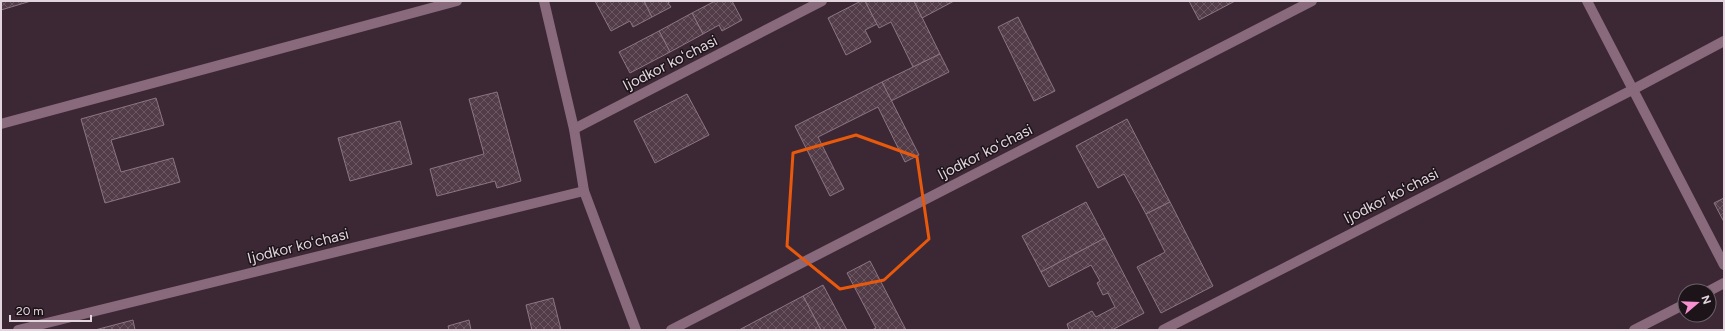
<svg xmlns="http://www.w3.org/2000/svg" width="1725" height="331" font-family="Figtree,sans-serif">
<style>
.building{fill:url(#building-cross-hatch);stroke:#8d7583}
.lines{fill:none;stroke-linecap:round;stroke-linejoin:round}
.minor{stroke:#89697c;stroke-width:10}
.marked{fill:none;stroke:#e8590c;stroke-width:3;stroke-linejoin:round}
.labels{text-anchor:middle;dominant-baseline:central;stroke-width:3;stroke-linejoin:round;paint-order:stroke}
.street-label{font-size:15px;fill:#e3d5dd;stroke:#1d141a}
</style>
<defs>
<pattern id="building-cross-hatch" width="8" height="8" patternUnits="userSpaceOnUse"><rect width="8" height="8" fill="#513c48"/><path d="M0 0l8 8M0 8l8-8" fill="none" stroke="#6a5762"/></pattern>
</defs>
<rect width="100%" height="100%" fill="#3c2834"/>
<g class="building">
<polygon points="1,1 31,1 1,10"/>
<polygon points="595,1 644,1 652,17 633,27 630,21 611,31"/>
<polygon points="644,1 671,1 668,3 671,7 652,17"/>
<polygon points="715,1 732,1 742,20 722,31 719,25 703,34 692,13"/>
<polygon points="861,1 865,1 877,24 865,30 871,42 846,55 828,18"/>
<polygon points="865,1 914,1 940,54 913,67 891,22 879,28"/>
<polygon points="914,1 954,1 922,18"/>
<polygon points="1189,1 1235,1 1199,20"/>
<polygon points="692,13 703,34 670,52 659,31"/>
<polygon points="1018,17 1055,91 1034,101 998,27"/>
<polygon points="659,31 670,52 630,73 619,52"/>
<polygon points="940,54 949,72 891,101 882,82"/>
<polygon points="882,82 919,155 905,162 878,107 818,137 844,189 830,196 795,126"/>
<polygon points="497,92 521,181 497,188 495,181 437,196 430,169 484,154 469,99"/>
<polygon points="687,94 709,135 655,163 634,121"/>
<polygon points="156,98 164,125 111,140 121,172 173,158 180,182 105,203 81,119"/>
<polygon points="1127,119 1170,202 1146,214 1124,174 1098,188 1076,146"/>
<polygon points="400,121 412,164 350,181 338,138"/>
<polygon points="1724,198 1724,222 1714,203"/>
<polygon points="1086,202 1105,238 1041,272 1022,236"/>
<polygon points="1170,202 1213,286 1161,313 1137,267 1165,252 1146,214"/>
<polygon points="1105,238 1144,313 1112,330 1069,330 1067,324 1092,311 1096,317 1115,307 1108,293 1103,295 1097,283 1100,281 1091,265 1049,287 1041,272"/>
<polygon points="870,261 906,330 872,330 876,328 847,273"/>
<polygon points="823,285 847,330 821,330 803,296"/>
<polygon points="803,296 821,330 739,330"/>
<polygon points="553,298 561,330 532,330 526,305"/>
<polygon points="133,320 135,330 95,330"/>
<polygon points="469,320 471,330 449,330 448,326"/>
</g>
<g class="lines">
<g class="minor">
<polyline points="544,1 574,129 584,191 636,330"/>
<polyline points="1587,1 1724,265"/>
<polyline points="1,124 457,1"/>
<polyline points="574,129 822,1"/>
<polyline points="1709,291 1724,283"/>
<polyline points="18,330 584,191"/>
<polyline points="671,330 1312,1"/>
<polyline points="1163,330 1634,89 1724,41"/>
<polyline points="1634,330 1685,304"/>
</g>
</g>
<path class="marked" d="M856,135L917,157L929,239L884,280L840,289L787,246L793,153Z"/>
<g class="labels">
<g class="street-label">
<text transform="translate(670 63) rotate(-27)">Ijodkor koʻchasi</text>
<text transform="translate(985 152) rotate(-27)">Ijodkor koʻchasi</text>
<text transform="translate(1391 196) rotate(-27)">Ijodkor koʻchasi</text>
<text transform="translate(298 246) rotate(-14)">Ijodkor koʻchasi</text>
</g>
</g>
<rect width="1725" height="331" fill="none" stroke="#e3d5dd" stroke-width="4"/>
<g transform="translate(1697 303) rotate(71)"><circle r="19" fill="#1d141a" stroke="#6c6168"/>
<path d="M0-3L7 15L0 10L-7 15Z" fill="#f690d0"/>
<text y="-6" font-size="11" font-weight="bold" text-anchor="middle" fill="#e3d5dd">N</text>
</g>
<path d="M10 315v6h81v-6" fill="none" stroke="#e3d5dd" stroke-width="2"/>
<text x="16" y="315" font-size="12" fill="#e3d5dd" stroke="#1d141a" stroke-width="3" paint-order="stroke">20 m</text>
</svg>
